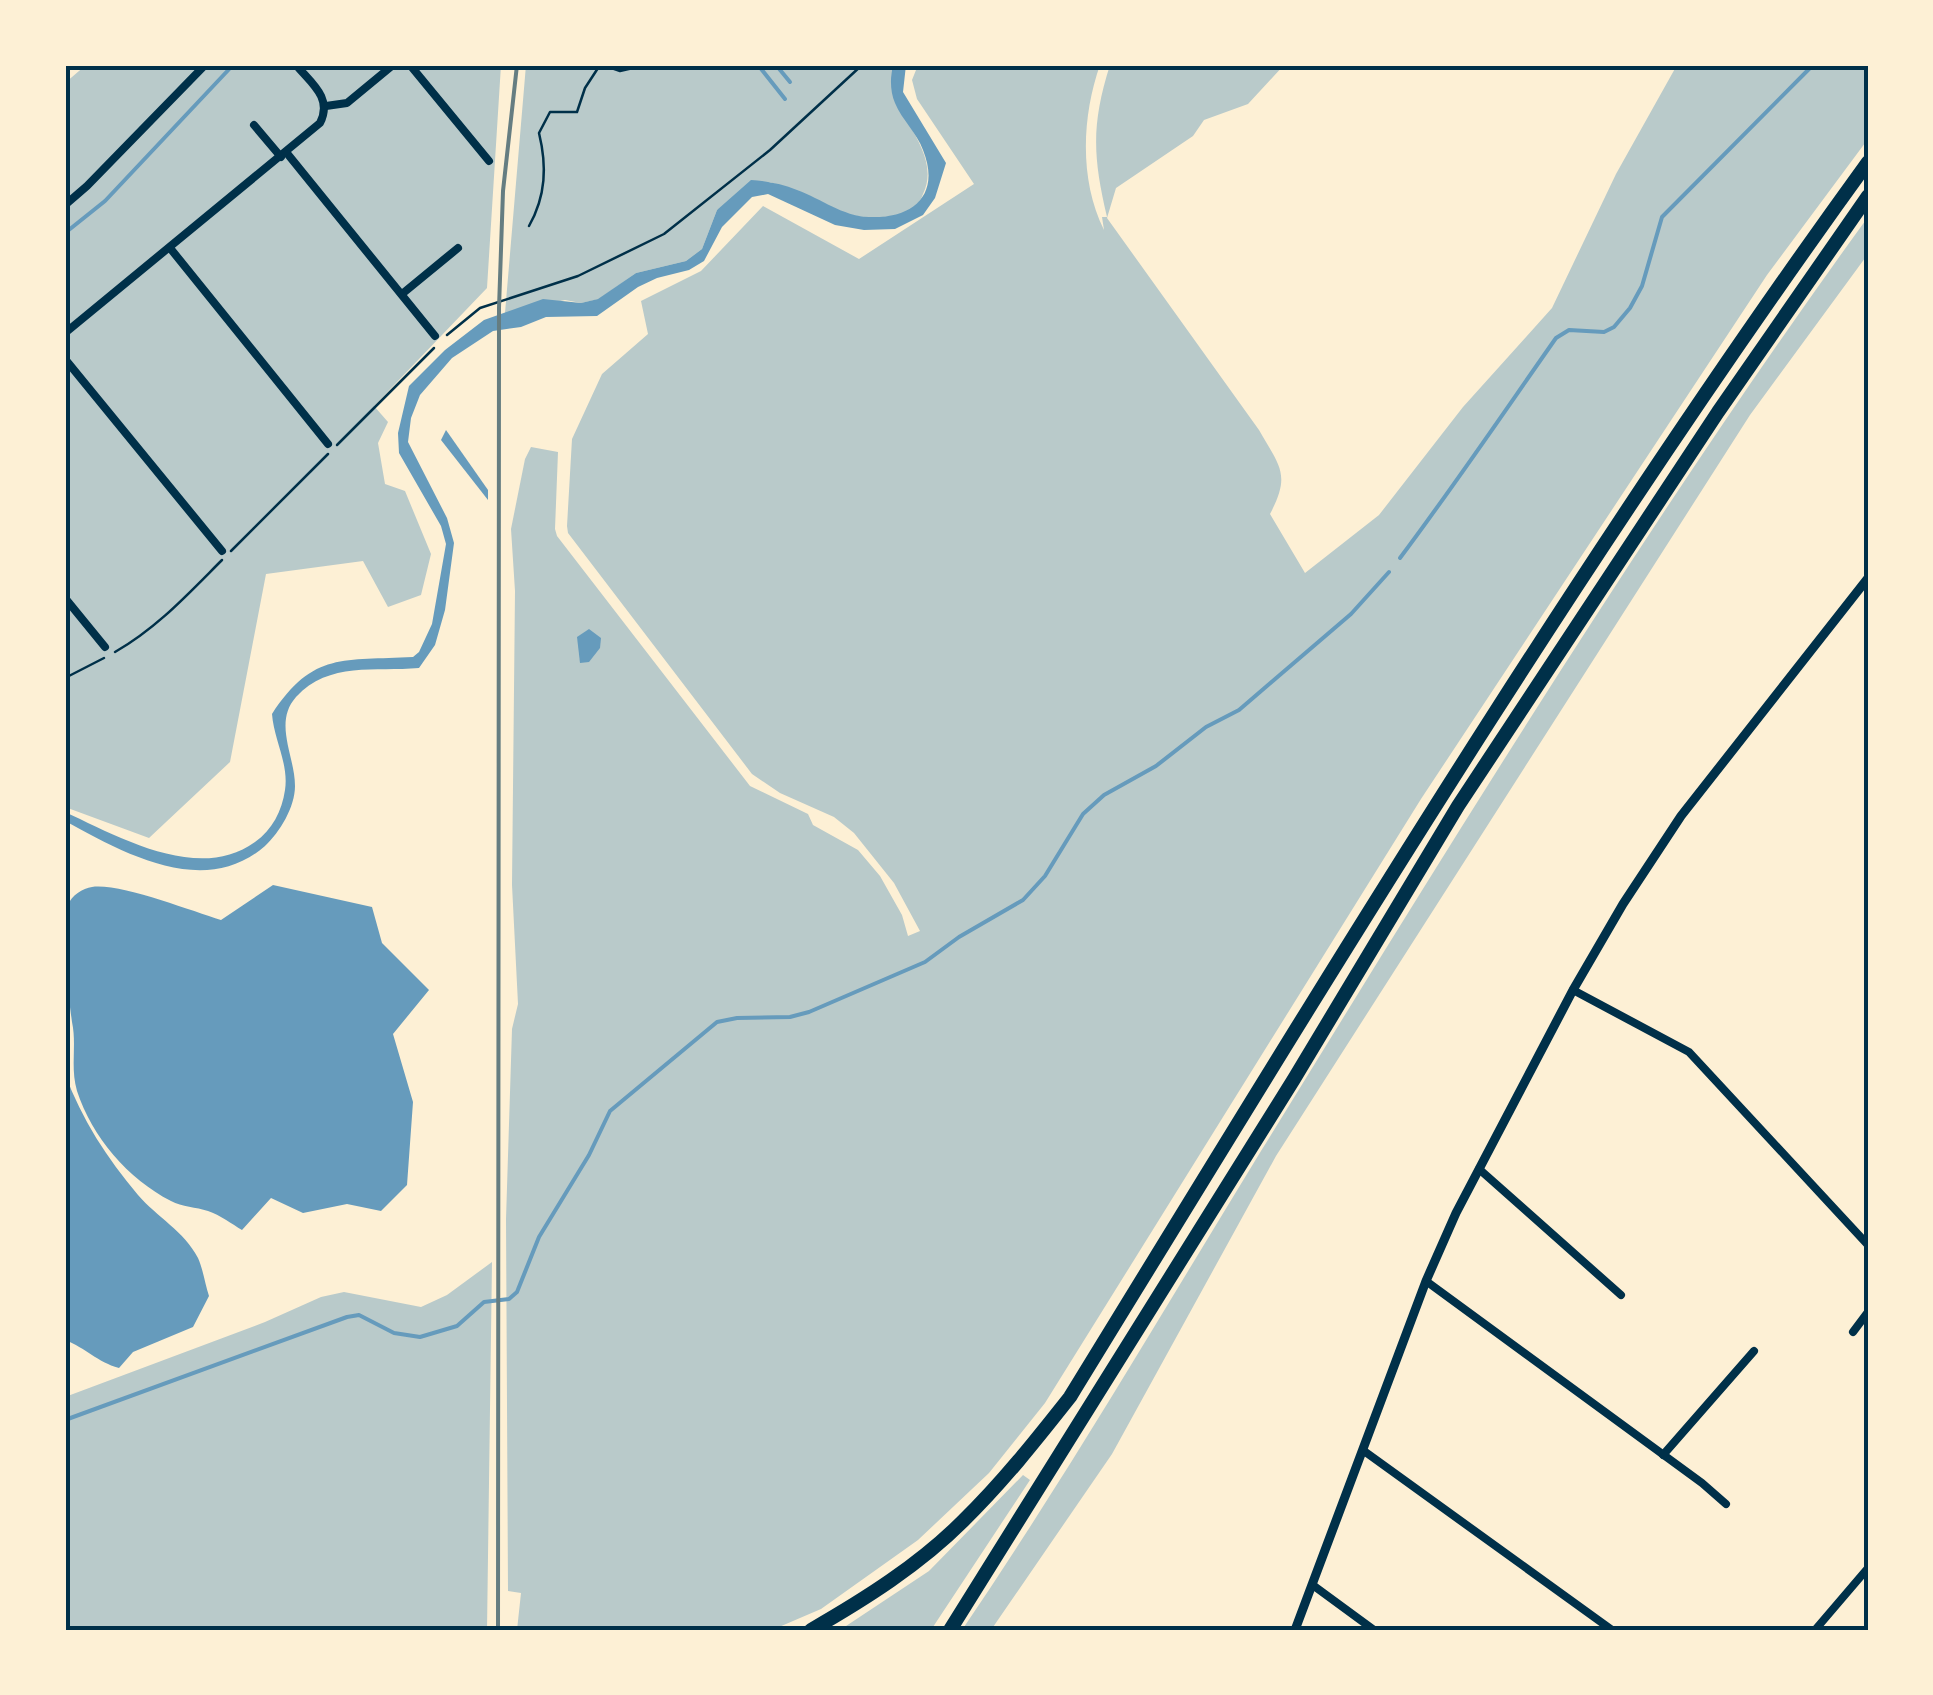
<svg xmlns="http://www.w3.org/2000/svg" width="1933" height="1695" font-family="'Fira Sans',sans-serif">
<style>
.green{fill:#b9caca}
.water{fill:#669bbc}
.lines{fill:none;stroke-linecap:round;stroke-linejoin:round}
.stream{stroke:#669bbc;stroke-width:4}
.path{stroke:#003049;stroke-width:2.5}
.minor{stroke:#003049;stroke-width:8}
.tertiary{stroke:#003049;stroke-width:9}
.motorway{stroke:#003049;stroke-width:14}
.rail{stroke:#657d81;stroke-width:4}
.neatline{fill:none;stroke:#003049;stroke-width:4}
</style>
<rect width="100%" height="100%" fill="#fdf0d5"/>
<g class="green">
<polygon points="86,65 501,65 487,288 374,406 388,422 378,443 385,484 405,491 431,554 421,595 388,607 363,561 266,574 230,762 149,838 65,807 65,83"/>
<path d="M526,65H893C881,109 945,148 923,194C919,205 912,211 901,214C885,218 865,219 848,214C822,207 797,190 770,182L717,210L702,249L686,261L636,273L599,299L581,303L565,300L505,313Z"/>
<path d="M918,65H1100C1082,116 1079,180 1104,230L1102,217H1107C1093,157 1091,125 1110,65H1284L1248,104L1204,120L1193,136L1116,188L1107,218L1259,430C1280,467 1291,474 1270,514L1305,573L1379,515L1463,407L1552,308L1616,174L1677,65H1868V139L1767,275L1421,799L1045,1403L989,1473L918,1540L821,1609L772,1630H517L521,1593L508,1591L506,1219L512,1029L518,1004L512,885L515,591L511,529L525,459L531,447L558,452L555,529L557,536L750,786L808,814L813,825L858,850L880,876L902,915L908,936L920,931L894,883L854,833L834,817L780,793L752,774L568,533L567,526L572,439L602,374L648,334L641,301L701,271L763,206L859,259L974,184L917,99L912,80Z"/>
<path d="M1868,217V254L1750,415L1276,1156L1112,1454L991,1630H962C1068,1474 1163,1311 1261,1151C1456,835 1650,517 1868,217Z"/>
<polygon points="492,1262 487,1630 65,1630 65,1397 265,1322 321,1297 344,1292 421,1307 447,1295"/>
<polygon points="1023,1475 1030,1480 931,1630 840,1630 929,1571"/>
</g>
<g class="water">
<path d="M893,65H906L903,92L946,163L935,198L923,215L895,229L864,230L835,225L768,194L752,197L722,227L704,261L689,270L657,278L638,287L597,316L546,317L521,327L493,331L452,358L420,395L411,418L408,442L447,518L454,543L445,610L435,645L419,668C375,672 329,661 296,697C273,723 295,756 295,786C295,807 280,832 265,846C204,899 124,853 65,821V812C119,837 199,883 255,842C272,830 282,811 285,790C289,764 274,740 272,714C313,651 344,661 413,657L419,652L432,624L446,544L441,526L399,453L398,433L409,386L445,350L484,320L543,299L581,303L598,299L636,273L686,261L702,249L717,210L751,180C767,181 782,184 797,190C822,199 842,216 869,217C913,219 941,195 923,150C917,133 902,120 895,103C890,92 890,77 893,65Z"/>
<polygon points="446,430 488,490 488,500 441,440"/>
<polygon points="589,629 601,638 600,648 589,662 580,663 577,637"/>
<path d="M273,885L372,907L382,943L429,990L393,1034L413,1102L407,1185L381,1211L347,1204L303,1213L271,1198L242,1230C232,1224 220,1215 208,1211C196,1207 182,1207 171,1201C128,1179 92,1137 77,1091C70,1067 77,1045 72,1022C69,998 58,925 68,905C71,896 83,888 92,887C120,883 191,911 221,920Z"/>
<path d="M65,1074C82,1120 107,1158 138,1195C157,1217 184,1231 198,1258C203,1269 205,1284 209,1296L193,1327L133,1352L119,1368C97,1362 86,1348 65,1340Z"/>
</g>
<g class="lines">
<g class="stream">
<polyline points="758,65 785,99"/>
<polyline points="776,65 790,82"/>
<polyline points="65,233 105,201 233,65"/>
<path d="M1400,558C1454,486 1504,412 1556,338L1569,330L1604,332L1614,327L1630,308L1642,286L1662,217L1813,65"/>
<polyline points="65,1420 347,1317 359,1315 394,1333 420,1337 457,1326 484,1302 509,1299 517,1292 539,1237 589,1155 610,1111 717,1022 737,1018 790,1017 809,1012 925,962 959,937 1023,900 1045,876 1083,814 1104,795 1156,766 1206,727 1239,710 1351,614 1389,572"/>
</g>
<g class="path">
<polyline points="603,65 620,71 633,68"/>
<path d="M529,226C546,196 547,166 539,133L550,112H577L585,88L600,65"/>
<polyline points="447,335 480,308 578,276 664,234 770,150 862,65"/>
<polyline points="337,445 434,348"/>
<polyline points="231,551 328,454"/>
<path d="M115,652C157,628 188,594 222,560"/>
<polyline points="65,678 104,658"/>
</g>
<g class="minor">
<polyline points="410,65 489,161"/>
<polyline points="326,106 347,103 393,65"/>
<polyline points="254,125 281,157"/>
<polyline points="286,152 435,336"/>
<polyline points="65,205 87,186 205,65"/>
<polyline points="170,248 328,444"/>
<polyline points="402,294 458,248"/>
<path d="M65,333L320,123C333,98 311,83 296,65"/>
<polyline points="65,359 222,551"/>
<polyline points="65,598 105,647"/>
<polyline points="1573,990 1689,1052 1868,1245"/>
<polyline points="1479,1169 1621,1295"/>
<polyline points="1426,1281 1702,1483 1726,1504"/>
<polyline points="1853,1332 1868,1312"/>
<polyline points="1364,1451 1612,1630"/>
<polyline points="1663,1455 1754,1351"/>
<polyline points="1314,1586 1374,1630"/>
<polyline points="1815,1630 1868,1568"/>
</g>
<polyline class="tertiary" points="1295,1630 1426,1281 1456,1213 1573,990 1623,904 1681,816 1868,578"/>
<g class="motorway">
<path d="M811,1630C865,1599 919,1565 963,1521C1002,1483 1036,1440 1070,1397C1326,980 1580,559 1868,162"/>
<polyline points="950,1630 1294,1079 1458,806 1718,412 1868,196"/>
</g>
<polyline class="rail" points="498,1630 499,308 503,191 517,65"/>
</g>
<rect width="1933" height="1695" fill="none" stroke="#fdf0d5" stroke-width="135"/>
<rect x="68" y="68" width="1798" height="1560" class="neatline"/>
</svg>
